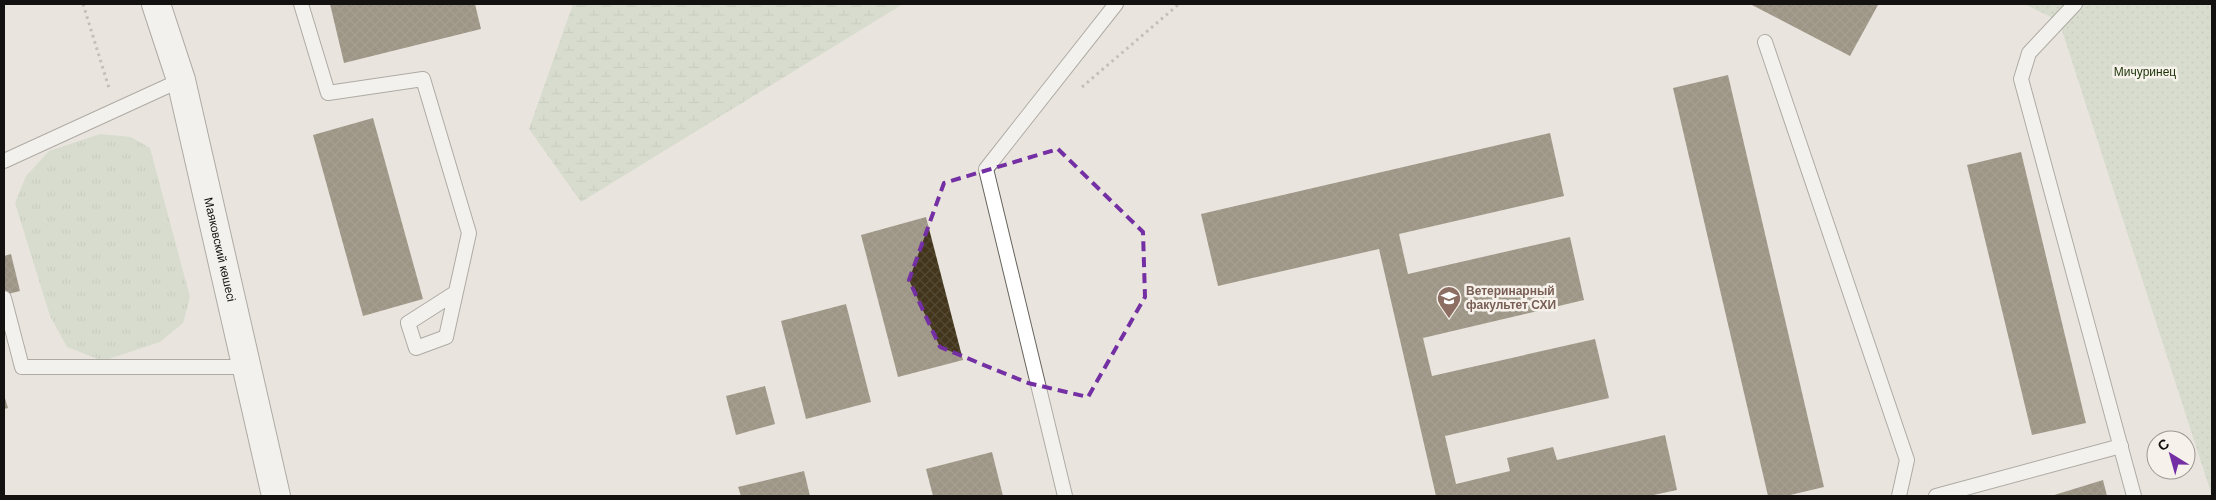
<svg xmlns="http://www.w3.org/2000/svg" width="2216" height="500" font-family="Arial,sans-serif">
<style>
.grass{fill:url(#grass-tufts)}
.wetland{fill:url(#wetland-marsh)}
.park{fill:url(#park-dots)}
.building{fill:url(#building-cross-hatch)}
.lines{fill:none;stroke-linecap:round;stroke-linejoin:round}
.service-casing{stroke:#67635d;stroke-width:16}
.secondary-casing{stroke:#67635d;stroke-width:30}
.path{stroke:#928f8a;stroke-width:3;stroke-dasharray:2.5 4;stroke-linecap:butt}
.service{stroke:#fff;stroke-width:14}
.secondary{stroke:#fff;stroke-width:28}
.marked{fill:none;stroke:#732fa3;stroke-width:4;stroke-dasharray:10 6;stroke-linejoin:round}
.labels{text-anchor:middle;dominant-baseline:central;stroke-width:5;stroke-linejoin:round;paint-order:stroke}
.park-label{font-size:12px;fill:#1c3407;stroke:#f6f2eb}
.street-label{font-size:12px;fill:#131210;stroke:#f6f2eb}
.education-label{font-size:12px;font-weight:bold;fill:#785e54;stroke:#f6f2eb;text-anchor:start}
</style>
<defs>
<pattern id="grass-tufts" width="24" height="20" patternUnits="userSpaceOnUse" patternTransform="scale(1.25)"><rect width="24" height="20" fill="#c2d0ba"/><path d="M3 7l-1-3M5 7V3M7 7l1-3M15 17l-1-3M17 17v-4M19 17l1-3" fill="none" stroke="#a6b29f"/></pattern>
<pattern id="wetland-marsh" width="20" height="14" patternUnits="userSpaceOnUse" patternTransform="scale(1.25)"><rect width="20" height="14" fill="#c2d0ba"/><path d="M1 5h8M5 5V1M11 12h8M15 12V8" fill="none" stroke="#a6b29f"/></pattern>
<pattern id="park-dots" width="8" height="8" patternUnits="userSpaceOnUse" patternTransform="scale(1.25)"><rect width="8" height="8" fill="#c2d0ba"/><path d="M2 2h.1M6 6h.1" fill="none" stroke="#a6b29f" stroke-width="1.8" stroke-linecap="round"/></pattern>
<pattern id="building-cross-hatch" width="8" height="8" patternUnits="userSpaceOnUse" patternTransform="scale(1.25)"><rect width="8" height="8" fill="#42351c"/><path d="M0 0l8 8M0 8l8-8" fill="none" stroke="#544933"/></pattern>
</defs>
<rect width="100%" height="100%" fill="#e9e5de"/>
<polygon class="grass" points="100,134 131,137 150,148 190,297 183,323 160,342 103,361 67,347 50,316 15,203 26,176 49,151"/>
<polygon class="wetland" points="573,4 903,4 581,202 529,129"/>
<polygon class="park" points="2024,4 2212,4 2212,496 2059,21"/>
<g class="building">
<polygon points="330,4 475,4 481,29 344,63"/>
<polygon points="1750,4 1876,4 1878,5 1850,56"/>
<polygon points="1728,75 1824,487 1786,496 1768,496 1673,88"/>
<polygon points="373,118 423,299 363,316 313,135"/>
<polygon points="1550,133 1564,196 1399,234 1408,274 1570,237 1584,300 1423,338 1432,376 1595,339 1609,398 1445,436 1456,484 1510,471 1507,458 1553,447 1557,460 1665,435 1677,490 1649,496 1436,496 1379,249 1218,286 1201,214"/>
<polygon points="2021,152 2086,423 2032,435 1967,165"/>
<polygon points="926,217 963,360 898,377 861,235"/>
<polygon points="11,254 20,291 4,295 4,256"/>
<polygon points="846,304 871,402 806,419 781,321"/>
<polygon points="765,386 775,424 736,435 726,396"/>
<polygon points="4,395 8,408 4,409"/>
<polygon points="992,452 1003,496 933,496 926,469"/>
<polygon points="804,471 810,496 741,496 738,487"/>
<polygon points="2103,480 2107,496 2051,496"/>
</g>
<g class="lines">
<g class="service-casing">
<g id="service">
<polyline points="301,4 328,93 423,79 469,233 446,337 416,348 408,323 455,293"/>
<polyline points="2075,4 2029,53 2021,79 2134,496"/>
<polyline points="1765,42 1907,460 1899,496"/>
<polyline points="4,161 181,80"/>
<polyline points="4,298 22,367 247,367"/>
<polyline points="1065,496 986,169 1116,4"/>
<polyline points="1936,496 2121,446"/>
</g>
</g>
<g class="secondary-casing">
<g id="secondary">
<path id="s1" d="M156,4L181,80L276,496"/>
</g>
</g>
<g class="path">
<polyline points="83,4 109,88"/>
<polyline points="1082,87 1179,4"/>
</g>
<use href="#service" class="service"/>
<use href="#secondary" class="secondary"/>
</g>
<path d="M0 0H2216V500H0ZM1058,149L1143,232L1145,297L1088,397L1028,383L940,347L909,280L944,183Z" fill="#e9e5de" fill-opacity=".55" fill-rule="evenodd"/>
<path class="marked" d="M1058,149L1143,232L1145,297L1088,397L1028,383L940,347L909,280L944,183Z"/>
<defs>
<g id="university-pin" transform="scale(1.25)"><path d="M0 17L-7.5 6A9.5 9.5 0 1 1 7.5 6Z" fill="#8d6e63" stroke="#f6f2eb"/><path d="M0-5L7-2L0 1L-7-2ZM-4 1L0 2.5L4 1V4Q0 6-4 4Z" fill="#fff"/></g>
</defs>
<g fill-rule="evenodd">
<use href="#university-pin" x="1449" y="298"/>
</g>
<g class="labels">
<g class="park-label">
<text x="2145" y="72">Мичуринец</text>
</g>
<g class="street-label">
<text stroke="none"><textPath href="#s1" startOffset="254">Маяковский көшесі</textPath></text>
</g>
<g class="education-label">
<text x="1466" y="291">Ветеринарный<tspan x="1466" dy="14">факультет СХИ</tspan></text>
</g>
</g>
<rect width="2216" height="500" fill="none" stroke="#131210" stroke-width="10"/>
<g transform="translate(2171 455) rotate(323)"><circle r="24" fill="#f6f2eb" stroke="#9b9893"/>
<path d="M0-4L9 19L0 12L-9 19Z" fill="#732fa3"/>
<text y="-8" font-size="14" font-weight="bold" text-anchor="middle" fill="#131210">С</text>
</g>
</svg>
